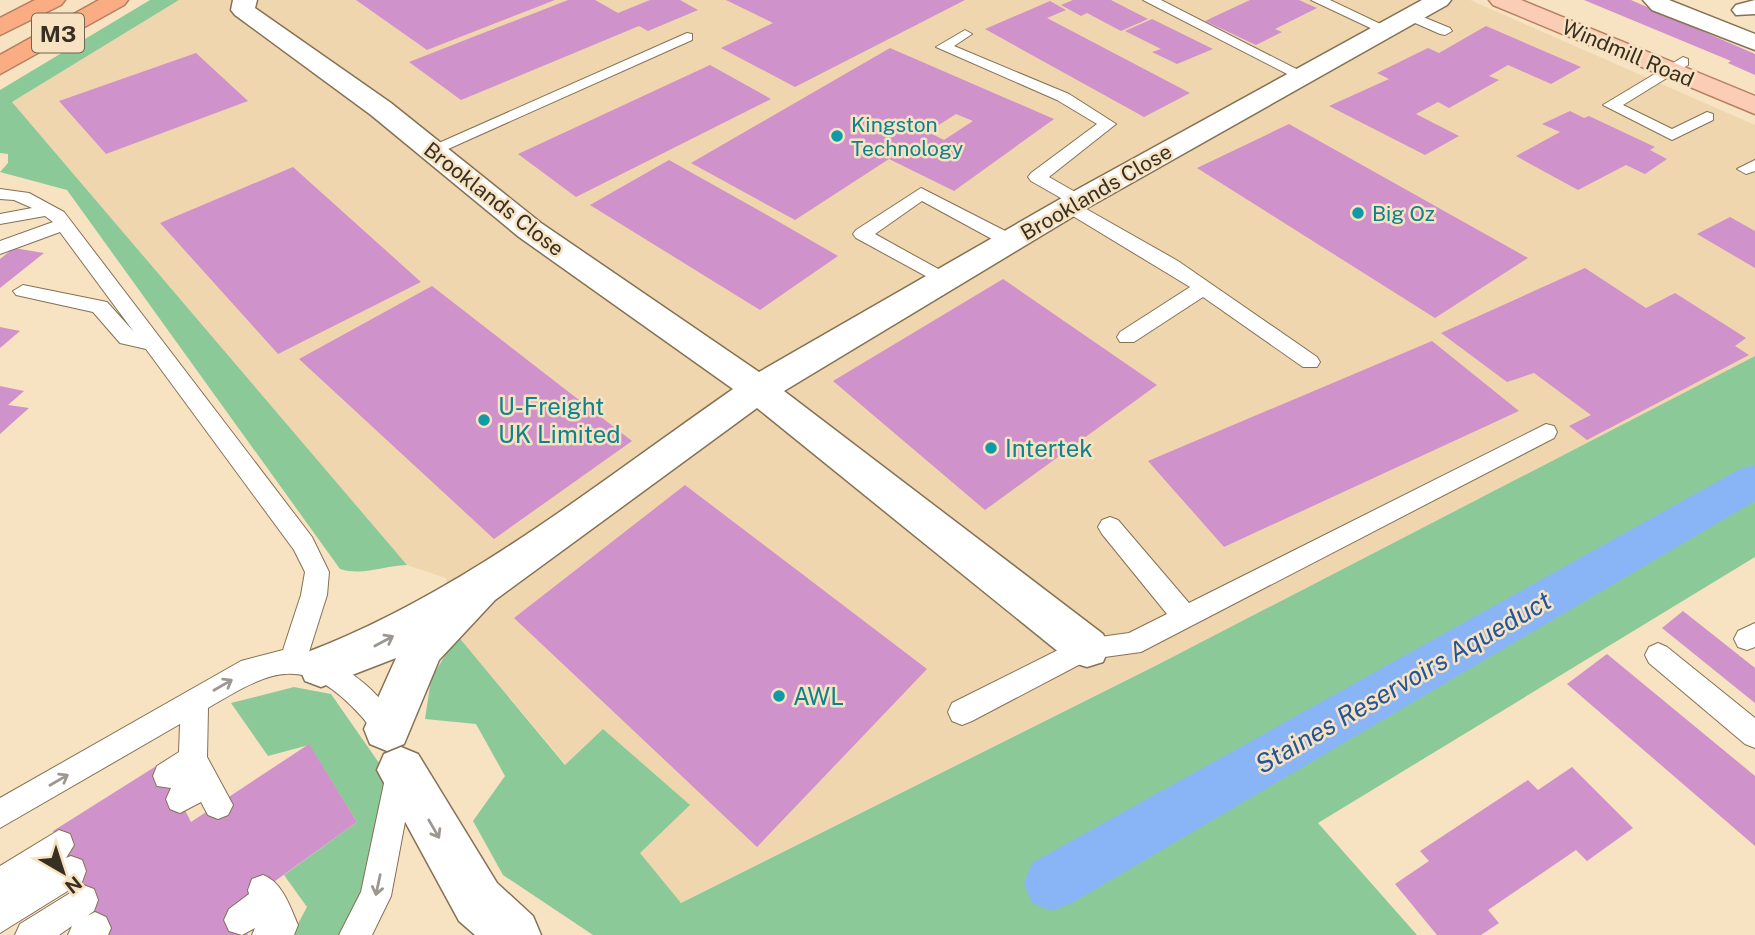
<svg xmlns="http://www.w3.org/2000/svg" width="1755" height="935" font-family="'Public Sans',sans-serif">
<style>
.built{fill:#efd6af}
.green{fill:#8bca98}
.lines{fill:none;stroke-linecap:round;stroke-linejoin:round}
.canal{fill:#89b5f6;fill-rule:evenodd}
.building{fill:#d092ca;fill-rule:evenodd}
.lane-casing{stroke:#857154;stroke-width:2}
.street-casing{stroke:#857154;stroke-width:3}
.primary-casing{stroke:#b68061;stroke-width:3}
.highway-casing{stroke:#b68061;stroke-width:3}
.lane{fill:#fff;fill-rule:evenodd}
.street{fill:#fff;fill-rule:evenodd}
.primary{fill:#fccdb5;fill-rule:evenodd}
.highway{fill:#faac83;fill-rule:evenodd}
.oneway{stroke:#9c9791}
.culture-dot{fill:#0f9aa8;stroke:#f7e2c1;stroke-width:2.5}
.labels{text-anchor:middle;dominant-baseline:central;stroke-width:5;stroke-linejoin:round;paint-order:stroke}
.far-street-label{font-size:21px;fill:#382f23;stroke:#f7e2c1}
.far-culture-label{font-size:21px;fill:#0d838f;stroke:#f7e2c1;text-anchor:start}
.shield{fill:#f7e2c1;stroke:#716552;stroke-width:2}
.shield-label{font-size:23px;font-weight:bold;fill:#382f23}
.culture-label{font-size:24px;fill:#0d838f;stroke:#f7e2c1;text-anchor:start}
.water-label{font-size:26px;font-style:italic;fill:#2056a1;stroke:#f7e2c1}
</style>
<rect width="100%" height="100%" fill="#f7e2c1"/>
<polygon class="built" points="179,0 1470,0 1755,125 1755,356 1159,664 681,903 639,853 689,804 566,765 457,635 446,578 407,565 12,102"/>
<g class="green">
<path d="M150,0H179L12,102L407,565C382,566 364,576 340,569L67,190L0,172L8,163V154L0,153V90Z"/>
<polygon points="1755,356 1755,557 1318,823 1417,935 593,935 503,875 473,821 505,776 476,724 425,719 431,679 457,635 565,765 603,729 690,805 640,853 681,903 1159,664"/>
<polygon points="294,687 331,694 386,773 381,842 355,912 338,935 292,935 307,907 284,875 357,822 309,745 268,756 231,703"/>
</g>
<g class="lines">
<polygon class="canal" points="1755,465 1755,501 1072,903 1052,911 1032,903 1024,883 1032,863 1740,469"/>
</g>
<g class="building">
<polygon points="356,0 555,0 427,50"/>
<polygon points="568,0 595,0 618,13 650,0 680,0 698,10 648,31 639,26 461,100 409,62"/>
<polygon points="726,0 965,0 795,87 721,48 773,23"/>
<polygon points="1073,0 1111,0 1148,19 1121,31 1087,13 1081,16 1061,5"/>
<polygon points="1250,0 1299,0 1317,8 1275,29 1282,32 1256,45 1205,21"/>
<polygon points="1584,0 1631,0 1755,54 1755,75 1728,63 1731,61"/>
<polygon points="1050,1 1066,10 1047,18 1190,93 1144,117 985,29"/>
<polygon points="1152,19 1213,49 1177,64 1152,52 1161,49 1125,31"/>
<polygon points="1486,26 1581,67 1551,84 1508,65 1489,76 1499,80 1449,108 1438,102 1416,114 1459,136 1425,155 1329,106 1389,79 1377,73 1428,48 1439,53"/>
<path d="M890,48L1054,119L954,191L889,159L795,220L691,163ZM956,114L973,121L944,140L928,132Z"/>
<polygon points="196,53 248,101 106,154 59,101"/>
<polygon points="710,65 771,99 576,197 518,154"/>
<polygon points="1570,111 1584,118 1589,116 1655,147 1650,150 1667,159 1645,174 1626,165 1578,190 1516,156 1560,132 1542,124"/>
<polygon points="1289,124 1528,258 1435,318 1197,168"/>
<polygon points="669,160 767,215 838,256 760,310 590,205"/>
<polygon points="293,167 421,282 278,354 160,223"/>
<polygon points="1730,217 1755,231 1755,268 1697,234"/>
<polygon points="14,248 44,253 0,288 0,259"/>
<polygon points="1585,268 1646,308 1675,293 1746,338 1735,346 1749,355 1587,440 1569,426 1591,415 1534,373 1507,382 1441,333"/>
<polygon points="1003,279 1157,385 985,510 833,381"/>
<polygon points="432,286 632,441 494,539 299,359"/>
<polygon points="0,327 20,331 0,348"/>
<polygon points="1432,341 1519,411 1224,547 1148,461"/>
<polygon points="0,386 24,391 8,405 29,408 0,434"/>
<polygon points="685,485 927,669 757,847 514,618"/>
<polygon points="1683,611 1755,668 1755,703 1662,628"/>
<polygon points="1607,654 1755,776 1755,846 1567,684"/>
<polygon points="309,744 357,822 235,910 248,935 98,935 53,831 161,763 191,822"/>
<polygon points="1572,767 1633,828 1587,861 1576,850 1488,910 1499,923 1481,935 1437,935 1395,884 1429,861 1420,851 1528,780 1538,790"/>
</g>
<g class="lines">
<g class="lane-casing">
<g id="lane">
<polygon points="1143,0 1161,0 1308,75 1305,78 1295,78"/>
<polygon points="1311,0 1330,0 1393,30 1391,33 1381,33"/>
<polygon points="1411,12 1450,28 1452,31 1445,35 1440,34 1406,19 1406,13"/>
<polygon points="965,30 972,34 954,46 1069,94 1116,124 1049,177 1084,197 1087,201 1081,206 1178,261 1317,357 1320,362 1317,367 1303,367 1203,297 1134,342 1120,342 1117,337 1120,332 1190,287 1063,210 1060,206 1066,201 1031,181 1028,177 1031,173 1097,124 1057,100 936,47"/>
<polygon points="687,33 692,34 692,40 437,154 425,154 423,150"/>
<polygon points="1683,57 1688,59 1688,65 1623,105 1672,129 1707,112 1713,114 1713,120 1672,140 1603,105"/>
<polygon points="1755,160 1755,171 1746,174 1737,169"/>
<polygon points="921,188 1017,237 1019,241 1017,245 1003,245 922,201 875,234 951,276 954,280 951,284 944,286 856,238 853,234 856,230"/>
<path d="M0,189L29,193L64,212L312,537L329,572L327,595L309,652C350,667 385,694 403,735L399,744L389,748C375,743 372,728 362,717C304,653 273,669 208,708L207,757L233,805L228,815L218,819L208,815L201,802L180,813L170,809L166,799L171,788L157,786L153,776L157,766L179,752L180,724L0,828V798L241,661L283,650L301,595L305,572L294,550L146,349L120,343L93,312L16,295L13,291L23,285L107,302L134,332L60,232L0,254V241L53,222L45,216L0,224V214L32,208L14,200L0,199Z"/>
<polygon points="1546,424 1554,426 1557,432 1554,438 1141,652 1090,659 972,721 962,725 952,721 948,712 952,703 1078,640 1129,633 1167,614 1102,534 1098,527 1102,520 1110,517 1118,520 1189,603"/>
<polygon points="1755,623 1755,647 1747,650 1738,647 1734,639 1738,631"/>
<polygon points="1658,643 1667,647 1755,718 1755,748 1745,744 1649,663 1645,655 1649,647"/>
<polygon points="400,760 410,764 414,774 391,896 372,935 339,935 361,892 386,774 390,764"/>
<polygon points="59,830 70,834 74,845 66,858 71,856 82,860 86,871 82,882 0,933 0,866"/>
<path d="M263,875C282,882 290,906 298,925L294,935H252L255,928L242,935L229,931L224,920L229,909L249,894L248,890L252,879Z"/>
<polygon points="83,885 94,889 98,900 94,911 87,916 95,912 106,917 111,928 108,935 68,935 72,926 59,935 15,935 20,924"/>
</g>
</g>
<g class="street-casing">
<g id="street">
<path d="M233,0H257L255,8L391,103L541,223L759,372L1067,195L1422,0H1451L1447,5L1089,207L784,391L1103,634L1109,648L1103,662L1087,667L1071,662L757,408L495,600L439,660L404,744L387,751L370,744L364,729L396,658L321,687L305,681L299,667L305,653C462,594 596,484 733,389L519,237L371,115L235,15L231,10Z"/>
<polygon points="1643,0 1669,0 1755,34 1755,50 1652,10"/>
<polygon points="1755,0 1755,14 1736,15 1732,10 1736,5"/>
<polygon points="401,747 418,754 497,883 533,916 541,935 475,935 459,921 377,770 384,754"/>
</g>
</g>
<g class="primary-casing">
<polygon id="primary" points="1489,0 1521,0 1755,96 1755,114 1493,5"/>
</g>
<g class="highway-casing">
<g id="highway">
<polygon points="35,0 65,0 61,5 0,35 0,18"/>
<polygon points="99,0 128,0 124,5 0,74 0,55"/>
</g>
</g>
<use href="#lane" class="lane"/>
<use href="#street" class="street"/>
<use href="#primary" class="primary"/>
<use href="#highway" class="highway"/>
</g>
<defs><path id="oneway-shaft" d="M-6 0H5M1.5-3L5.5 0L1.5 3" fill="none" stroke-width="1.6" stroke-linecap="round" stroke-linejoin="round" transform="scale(1.75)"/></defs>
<g class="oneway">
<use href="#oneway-shaft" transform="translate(384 641) rotate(-28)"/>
<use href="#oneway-shaft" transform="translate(223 685) rotate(-30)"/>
<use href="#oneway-shaft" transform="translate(59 780) rotate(-30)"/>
<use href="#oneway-shaft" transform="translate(434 829) rotate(60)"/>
<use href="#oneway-shaft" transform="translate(378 885) rotate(102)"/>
</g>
<g class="culture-dot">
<circle cx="837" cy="136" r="7"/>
<circle cx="1358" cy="213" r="7"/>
<circle cx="484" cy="420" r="7"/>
<circle cx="991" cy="448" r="7"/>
<circle cx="779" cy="696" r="7"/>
</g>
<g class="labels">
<g class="far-street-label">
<text transform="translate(1628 53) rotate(23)">Windmill Road</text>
<text transform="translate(1096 192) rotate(-30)">Brooklands Close</text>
<text transform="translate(494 199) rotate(38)">Brooklands Close</text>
</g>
<g class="far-culture-label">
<text x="851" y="124">Kingston<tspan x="851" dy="24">Technology</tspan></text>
<text x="1372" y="213">Big Oz</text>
</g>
<rect class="shield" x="32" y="13.5" width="52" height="39" rx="5"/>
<g class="shield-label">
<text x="58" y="33">M3</text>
</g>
<g class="culture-label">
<text x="498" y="406">U-Freight<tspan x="498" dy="28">UK Limited</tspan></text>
<text x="1005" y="448">Intertek</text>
<text x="793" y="696">AWL</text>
</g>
<g class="water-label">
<text transform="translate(1403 682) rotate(-30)">Staines Reservoirs Aqueduct</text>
</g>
</g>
<g transform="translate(63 872) rotate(141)" stroke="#f7e2c1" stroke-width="5" paint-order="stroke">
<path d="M0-5L12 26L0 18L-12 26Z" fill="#382f23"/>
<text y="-10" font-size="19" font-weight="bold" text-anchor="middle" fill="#382f23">N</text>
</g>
</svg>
